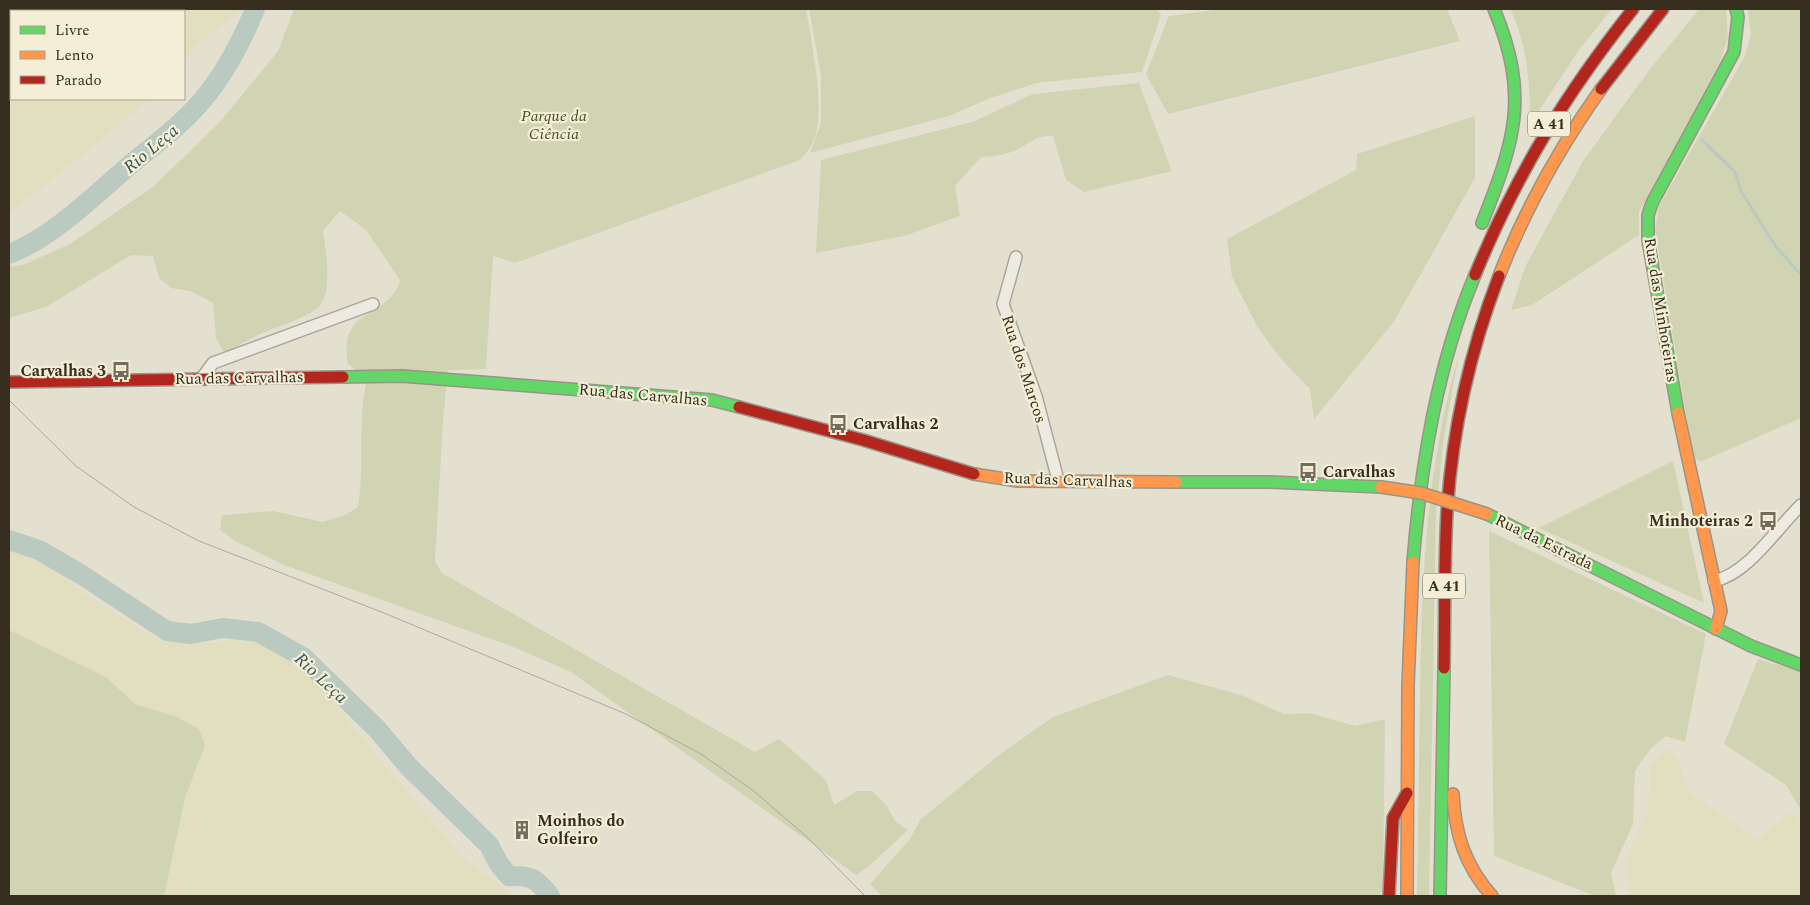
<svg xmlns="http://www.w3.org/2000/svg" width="1810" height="905" font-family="Spectral,serif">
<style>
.farmland{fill:#e2dfc1}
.green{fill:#d0d4b3}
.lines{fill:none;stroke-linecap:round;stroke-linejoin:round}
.stream{stroke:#bacac1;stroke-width:3}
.river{stroke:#bacac1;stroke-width:20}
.street-casing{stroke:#aaa598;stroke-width:14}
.fast-casing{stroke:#999488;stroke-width:14}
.slow-casing{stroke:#999488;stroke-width:14}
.jam-casing{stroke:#999488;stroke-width:14}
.street{stroke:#eceae1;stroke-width:11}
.fast{stroke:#63d668;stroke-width:11}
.slow{stroke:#ff974d;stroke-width:11}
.jam{stroke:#b3261e;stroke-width:11}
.tram{stroke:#aca9a1;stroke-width:1}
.slow-bridge-casing{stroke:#999488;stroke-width:14;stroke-linecap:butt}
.slow-bridge{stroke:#ff974d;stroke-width:11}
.labels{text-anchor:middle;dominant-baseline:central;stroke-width:4.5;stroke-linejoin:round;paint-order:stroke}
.shield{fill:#f4eed7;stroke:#706857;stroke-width:1}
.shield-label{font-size:15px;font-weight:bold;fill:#382e20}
.park-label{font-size:16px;font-style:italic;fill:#455328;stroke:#f4eed7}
.street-label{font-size:16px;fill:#382e20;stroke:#f4eed7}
.poi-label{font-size:16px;font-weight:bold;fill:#382e20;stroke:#f4eed7;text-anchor:start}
.water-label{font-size:18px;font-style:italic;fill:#315657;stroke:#f4eed7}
</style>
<rect width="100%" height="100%" fill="#e4e0d0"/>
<g class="farmland">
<polygon points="46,9 243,9 193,48 184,62 184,11 45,11"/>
<polygon points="11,82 11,99 148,99 105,137 10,213 9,84"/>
<polygon points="9,550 47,562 86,595 157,639 203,643 245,639 272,650 312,677 463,858 515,896 164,896 185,798 205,745 177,717 135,704 106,677 9,630"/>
<polygon points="1667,749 1677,756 1690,793 1757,839 1788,813 1796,817 1801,827 1801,896 1628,896 1627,856 1648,810 1650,765"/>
</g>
<g class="green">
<path d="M294,9H806C811,42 828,115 812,144C809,150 804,155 800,160L515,263L493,256L486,369L448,370L443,420L435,562L442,573L755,752L779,739L826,780L834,805L857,791H872L887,806L895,821L908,830L868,867L856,875L571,672L511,646L284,565L235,541L220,530L222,515L273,511L323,522L345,515L358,507C365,464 357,420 367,379L348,364C337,306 390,319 400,280L366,230L340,211L323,231C326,249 332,289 321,304C312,317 280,325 265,332C252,337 240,345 227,352L223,351L216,338L213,303L190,291L171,288L159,278L153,256L131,255L46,307L9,318V267L23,265L70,244L154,186L220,122L278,51Z"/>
<polygon points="809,9 1157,9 1161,15 1142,72 1036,83 988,99 949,116 810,153 821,123 821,75"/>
<polygon points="1223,9 1447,9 1460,41 1168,114 1146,74 1169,16"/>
<path d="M1510,9H1612L1579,50L1530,124C1530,86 1528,44 1510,9Z"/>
<polygon points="1699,9 1726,9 1728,38 1720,62 1639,212 1639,235 1532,305 1511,310 1525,267 1583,161 1650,69"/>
<polygon points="1748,9 1801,9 1801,418 1700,462 1693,456 1655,230 1659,206 1744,58 1751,35"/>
<path d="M1139,83L1172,171L1084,192L1066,180L1053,136C1037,135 1032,141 1020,148C1007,155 995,156 981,157L955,186L960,216L904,236L816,253L821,160L972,122L1033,94Z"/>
<polygon points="1475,116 1475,178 1393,323 1314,419 1310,389 1281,359 1258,328 1232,277 1227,239 1356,170 1357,154"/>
<path d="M1459,354L1444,437L1436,511L1429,896H1417C1418,831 1419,765 1420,699C1421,583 1426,467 1459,354Z"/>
<polygon points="1673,461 1704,603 1539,528"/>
<polygon points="1489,531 1706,634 1685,742 1666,736 1651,748 1635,771 1633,824 1611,873 1616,896 1595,896 1494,856"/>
<polygon points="9,630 106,677 135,704 177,717 199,729 205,745 185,798 164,896 9,896"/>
<polygon points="1758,659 1801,671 1801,811 1786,785 1724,744"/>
<polygon points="1168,675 1241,695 1284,714 1310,713 1355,726 1385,719 1383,886 1380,896 882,896 870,884 910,839 920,820 999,755 1053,717"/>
</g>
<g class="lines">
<polyline class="stream" points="1702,140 1735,172 1741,191 1767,233 1777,248 1801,275"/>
<g class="river">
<path d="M9,254C53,237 95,195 131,164C159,141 187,121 209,92C229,66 243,38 255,9"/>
<path d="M9,540L39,550L82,575L167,631L191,634L223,628L258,632L303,657L376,728L409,767L489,845L499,864L509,876C531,875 537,879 550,896"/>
</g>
<g class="street-casing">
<g id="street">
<polyline points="1016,257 1003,304 1036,396 1058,480"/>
<polyline points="201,379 213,363 373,304"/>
<path d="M1714,581C1748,574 1776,529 1801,505"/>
</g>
</g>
<g class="fast-casing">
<g id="fast">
<path d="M1482,223C1515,140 1530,96 1494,9"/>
<polyline points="343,377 402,376 712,400 739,407"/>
<polyline points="1678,413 1648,240 1648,215 1652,203 1734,52 1738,17 1736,9"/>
<polyline points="1176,482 1268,482 1381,487"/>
<polyline points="1487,514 1751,646 1801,665"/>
<path d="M1413,562C1421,464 1437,366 1475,275"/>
<polyline points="1440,896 1444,668"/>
</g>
</g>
<g class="slow-casing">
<g id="slow">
<path d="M1499,276C1525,209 1560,147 1601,89"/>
<polyline points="1678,413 1721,611 1716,629"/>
<polyline points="974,474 1018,481 1176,482"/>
<path d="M1453,794C1455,834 1465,866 1492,896"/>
<polyline points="1407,896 1408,686 1413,562"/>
</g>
</g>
<g class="jam-casing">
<g id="jam">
<polyline points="1601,89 1663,9"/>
<path d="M1475,275C1517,173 1565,95 1633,9"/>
<polyline points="9,382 343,377"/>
<polyline points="739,407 863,440 974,474"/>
<path d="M1444,668C1445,617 1444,564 1447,512C1452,432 1470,351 1499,276"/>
<polyline points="1389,896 1393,818 1407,793"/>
</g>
</g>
<use href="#street" class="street"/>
<use href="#fast" class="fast"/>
<use href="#slow" class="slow"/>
<use href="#jam" class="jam"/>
<polyline class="tram" points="9,400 76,466 134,507 199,541 384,613 626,714 701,754 755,792 808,838 865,896"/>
<g class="slow-bridge-casing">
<polyline id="slow-bridge" points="1381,487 1421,493 1487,514"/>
</g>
<use href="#slow-bridge" class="slow-bridge"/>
</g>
<defs>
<g id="bus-bare" transform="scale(1.5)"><path d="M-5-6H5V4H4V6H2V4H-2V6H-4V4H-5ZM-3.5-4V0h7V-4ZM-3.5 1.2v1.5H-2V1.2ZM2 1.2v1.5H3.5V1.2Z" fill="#746c5e" stroke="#f4eed7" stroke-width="2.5" paint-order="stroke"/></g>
<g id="building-bare" transform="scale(1.5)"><path d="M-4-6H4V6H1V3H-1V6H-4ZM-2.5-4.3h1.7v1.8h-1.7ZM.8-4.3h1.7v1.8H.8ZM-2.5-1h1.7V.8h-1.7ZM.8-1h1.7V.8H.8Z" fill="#746c5e" stroke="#f4eed7" stroke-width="2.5" paint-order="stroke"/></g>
</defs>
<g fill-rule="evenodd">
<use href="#bus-bare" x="121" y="371"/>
<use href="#bus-bare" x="838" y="424"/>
<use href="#bus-bare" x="1308" y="472"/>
<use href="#bus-bare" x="1768" y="521"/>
<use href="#building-bare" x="522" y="830"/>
</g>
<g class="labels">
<g class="shield">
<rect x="1528" y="111.5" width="42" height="25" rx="4"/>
<rect x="1423" y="573.5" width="42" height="25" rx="4"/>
</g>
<g class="shield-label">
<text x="1549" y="124">A 41</text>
<text x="1444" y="586">A 41</text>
</g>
<g class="park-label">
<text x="554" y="116">Parque da<tspan x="554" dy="18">Ciência</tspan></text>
</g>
<g class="street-label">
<text transform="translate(1661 310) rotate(81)">Rua das Minhoteiras</text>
<text transform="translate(1024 369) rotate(72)">Rua dos Marcos</text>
<text transform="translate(239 378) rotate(-1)">Rua das Carvalhas</text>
<text transform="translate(643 395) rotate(5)">Rua das Carvalhas</text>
<text transform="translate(1068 480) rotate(2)">Rua das Carvalhas</text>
<text transform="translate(1544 542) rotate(26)">Rua da Estrada</text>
</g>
<g class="poi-label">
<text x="106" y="371" text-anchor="end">Carvalhas 3</text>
<text x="853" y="424">Carvalhas 2</text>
<text x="1323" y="472">Carvalhas</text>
<text x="1753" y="521" text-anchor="end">Minhoteiras 2</text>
<text x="537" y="821">Moinhos do<tspan x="537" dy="18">Golfeiro</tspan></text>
</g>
<g class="water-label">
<text transform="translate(151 149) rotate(-40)">Rio Leça</text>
<text transform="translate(321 678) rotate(43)">Rio Leça</text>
</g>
</g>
<rect width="1810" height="905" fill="none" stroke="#382e20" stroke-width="20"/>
<rect x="10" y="10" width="175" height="90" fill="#f4eed7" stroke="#a9a18e"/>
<rect x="20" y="26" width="25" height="8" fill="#63d668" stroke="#a9a18e"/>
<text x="55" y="35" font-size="15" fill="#382e20">Livre</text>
<rect x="20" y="51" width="25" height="8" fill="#ff974d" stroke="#a9a18e"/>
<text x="55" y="60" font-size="15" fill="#382e20">Lento</text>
<rect x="20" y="76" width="25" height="8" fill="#b3261e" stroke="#a9a18e"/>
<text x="55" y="85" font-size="15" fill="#382e20">Parado</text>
</svg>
